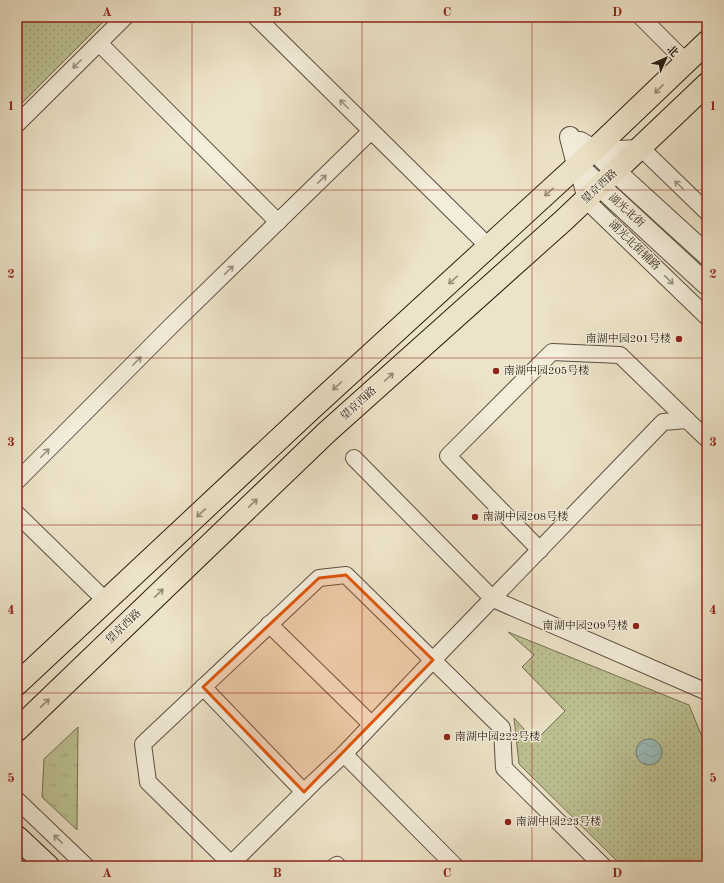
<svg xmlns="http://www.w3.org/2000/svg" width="724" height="883" font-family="'Old Standard TT','Noto Serif SC',serif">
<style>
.grass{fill:url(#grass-tufts);stroke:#747053}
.park{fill:url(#park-dots);stroke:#747053}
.water{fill:url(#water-waves);stroke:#6e7d77}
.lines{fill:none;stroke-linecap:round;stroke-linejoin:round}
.minor-casing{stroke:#5c4f40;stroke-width:18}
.tertiary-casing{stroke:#5c4f40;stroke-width:22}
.secondary-casing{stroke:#2c1e13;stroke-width:24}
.primary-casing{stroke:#2c1e13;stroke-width:24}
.minor{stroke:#f3eddb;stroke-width:16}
.tertiary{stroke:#f3eddb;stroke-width:20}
.secondary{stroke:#f3eddb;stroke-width:22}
.primary{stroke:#ede3c8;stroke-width:22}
.oneway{stroke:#999081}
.oneway2{stroke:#968a77}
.marked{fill:#df560c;fill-opacity:0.2;stroke:#df560c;stroke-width:3;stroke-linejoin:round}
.grid{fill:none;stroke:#8f2418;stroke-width:1;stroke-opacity:0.55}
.poi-dot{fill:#8f2418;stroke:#f3eddb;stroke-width:1.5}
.labels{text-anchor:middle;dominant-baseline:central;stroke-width:3;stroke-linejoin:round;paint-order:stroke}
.street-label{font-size:11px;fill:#2c1e13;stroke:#f3eddb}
.poi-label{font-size:11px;fill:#2c1e13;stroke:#f3eddb;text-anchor:start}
.neatline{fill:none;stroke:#8f2418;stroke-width:1.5}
.grid-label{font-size:13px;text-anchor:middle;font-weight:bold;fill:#8f2418}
</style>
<defs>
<pattern id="grass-tufts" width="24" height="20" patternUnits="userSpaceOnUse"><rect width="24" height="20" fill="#bdc293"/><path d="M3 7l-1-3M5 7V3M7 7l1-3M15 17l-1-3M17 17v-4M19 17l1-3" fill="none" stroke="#a3a67e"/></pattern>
<pattern id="park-dots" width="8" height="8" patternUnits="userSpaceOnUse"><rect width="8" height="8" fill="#bdc293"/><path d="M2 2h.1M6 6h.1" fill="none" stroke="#a3a67e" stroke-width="1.8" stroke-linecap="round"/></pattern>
<pattern id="water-waves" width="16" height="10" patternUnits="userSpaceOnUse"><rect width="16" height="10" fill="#9abdba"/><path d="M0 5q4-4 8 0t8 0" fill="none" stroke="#85a29f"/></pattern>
</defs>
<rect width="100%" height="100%" fill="#ede3c8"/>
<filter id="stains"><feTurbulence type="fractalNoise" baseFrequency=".005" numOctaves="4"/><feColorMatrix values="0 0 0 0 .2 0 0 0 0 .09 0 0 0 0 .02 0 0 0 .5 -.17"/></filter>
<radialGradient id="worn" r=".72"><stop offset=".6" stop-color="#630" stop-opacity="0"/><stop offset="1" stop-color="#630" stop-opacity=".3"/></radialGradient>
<polygon class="grass" points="78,727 77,830 42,797 44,759"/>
<g class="park">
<polygon points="17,17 108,17 17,108"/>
<polygon points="508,632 689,705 707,749 707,866 622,866 519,764 514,718 535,741 565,711 522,667 534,655"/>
</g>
<circle class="water" cx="649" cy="752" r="13"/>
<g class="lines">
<g class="minor-casing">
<g id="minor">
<polyline points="256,17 489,247"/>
<polyline points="641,17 686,62"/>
<polyline points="99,43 278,222"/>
<polyline points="17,124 125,17"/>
<polyline points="594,150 641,148 707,212"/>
<polyline points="577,165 586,200 707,317"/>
<polyline points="354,458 493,599 707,692"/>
<polyline points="17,481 170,327 371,131"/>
<polyline points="17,514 107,602"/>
<polyline points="540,550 448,456 552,352 620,355 687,420"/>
<polyline points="269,624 371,724"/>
<polyline points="203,687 304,792"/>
<polyline points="344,754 455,866"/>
<polyline points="17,800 86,866"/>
<polyline points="231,864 148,782 143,744 319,578 346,575 502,728 504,768 603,866"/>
<polyline points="233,866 231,864 314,782 344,754 433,660 663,422 687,420 707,439"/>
<polyline points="335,866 337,865 338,866"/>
</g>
</g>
<g class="tertiary-casing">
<g id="tertiary">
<polyline points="570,137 577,165 707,285"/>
<polyline points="580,142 594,150 616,172 707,255"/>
</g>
</g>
<g class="secondary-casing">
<polyline id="secondary" points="17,837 48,866"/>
</g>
<g class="primary-casing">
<g id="primary">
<polyline points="17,684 309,411 594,150 707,42"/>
<polyline points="17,730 327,432 564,220 707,84"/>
</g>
</g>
<use href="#minor" class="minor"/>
<use href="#tertiary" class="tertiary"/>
<use href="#secondary" class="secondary"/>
<use href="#primary" class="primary"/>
</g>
<defs><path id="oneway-shaft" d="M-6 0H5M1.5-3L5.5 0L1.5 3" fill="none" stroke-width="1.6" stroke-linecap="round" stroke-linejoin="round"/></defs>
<g class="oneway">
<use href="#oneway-shaft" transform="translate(77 64) rotate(135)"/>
<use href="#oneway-shaft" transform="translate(344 104) rotate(-135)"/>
<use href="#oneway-shaft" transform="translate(322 179) rotate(-44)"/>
<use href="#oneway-shaft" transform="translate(679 185) rotate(-136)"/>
<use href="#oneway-shaft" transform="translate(229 270) rotate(-44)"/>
<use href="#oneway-shaft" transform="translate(669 280) rotate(44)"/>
<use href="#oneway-shaft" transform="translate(137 361) rotate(-45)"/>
<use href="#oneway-shaft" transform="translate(45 453) rotate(-45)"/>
<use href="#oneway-shaft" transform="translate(58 839) rotate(-136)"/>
</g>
<g class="oneway2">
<use href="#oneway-shaft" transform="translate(659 89) rotate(135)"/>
<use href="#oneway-shaft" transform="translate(549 192) rotate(138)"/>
<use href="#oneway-shaft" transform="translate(453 280) rotate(138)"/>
<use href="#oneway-shaft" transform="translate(389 377) rotate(-42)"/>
<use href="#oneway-shaft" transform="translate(337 386) rotate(138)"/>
<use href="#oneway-shaft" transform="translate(253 503) rotate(-44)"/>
<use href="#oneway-shaft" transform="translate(201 513) rotate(137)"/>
<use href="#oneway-shaft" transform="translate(159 593) rotate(-44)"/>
<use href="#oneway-shaft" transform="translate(45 703) rotate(-44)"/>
</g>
<path class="marked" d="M346,575L433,660L304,792L203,687L319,578Z"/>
<path class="grid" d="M192,17V866M362,17V866M532,17V866M17,190H707M17,358H707M17,525H707M17,693H707"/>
<g class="poi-dot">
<circle cx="679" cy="339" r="4"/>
<circle cx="496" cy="371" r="4"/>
<circle cx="475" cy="517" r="4"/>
<circle cx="636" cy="626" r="4"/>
<circle cx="447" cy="737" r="4"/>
<circle cx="508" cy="822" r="4"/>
</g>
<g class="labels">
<g class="street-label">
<text transform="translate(600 187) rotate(-43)">望京西路</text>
<text transform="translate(626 211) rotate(42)">湖光北街</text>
<text transform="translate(634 246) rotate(44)">湖光北街辅路</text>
<text transform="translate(359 404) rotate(-42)">望京西路</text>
<text transform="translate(124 627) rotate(-44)">望京西路</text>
</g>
<g class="poi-label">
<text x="671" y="339" text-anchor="end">南湖中园201号楼</text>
<text x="504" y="371">南湖中园205号楼</text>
<text x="483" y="517">南湖中园208号楼</text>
<text x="628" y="626" text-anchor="end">南湖中园209号楼</text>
<text x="455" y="737">南湖中园222号楼</text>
<text x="516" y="822">南湖中园223号楼</text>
</g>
</g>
<rect width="724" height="883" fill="none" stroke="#ede3c8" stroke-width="44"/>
<g transform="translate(666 58) rotate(45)" stroke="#f3eddb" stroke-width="3" paint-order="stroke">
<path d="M0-3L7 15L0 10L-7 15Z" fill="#2c1e13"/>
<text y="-6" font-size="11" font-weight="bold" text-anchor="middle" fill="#2c1e13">北</text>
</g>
<rect x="22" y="22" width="680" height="839" class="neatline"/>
<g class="grid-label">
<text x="107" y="16">A</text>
<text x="277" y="16">B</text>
<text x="447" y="16">C</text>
<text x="617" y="16">D</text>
<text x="11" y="110">1</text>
<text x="713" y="110">1</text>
<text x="11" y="278">2</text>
<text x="713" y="278">2</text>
<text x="11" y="446">3</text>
<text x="713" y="446">3</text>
<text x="11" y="614">4</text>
<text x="713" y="614">4</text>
<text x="11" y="782">5</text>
<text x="713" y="782">5</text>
<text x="107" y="877">A</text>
<text x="277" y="877">B</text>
<text x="447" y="877">C</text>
<text x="617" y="877">D</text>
</g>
<rect width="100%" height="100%" filter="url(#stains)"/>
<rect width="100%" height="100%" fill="url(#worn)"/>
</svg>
